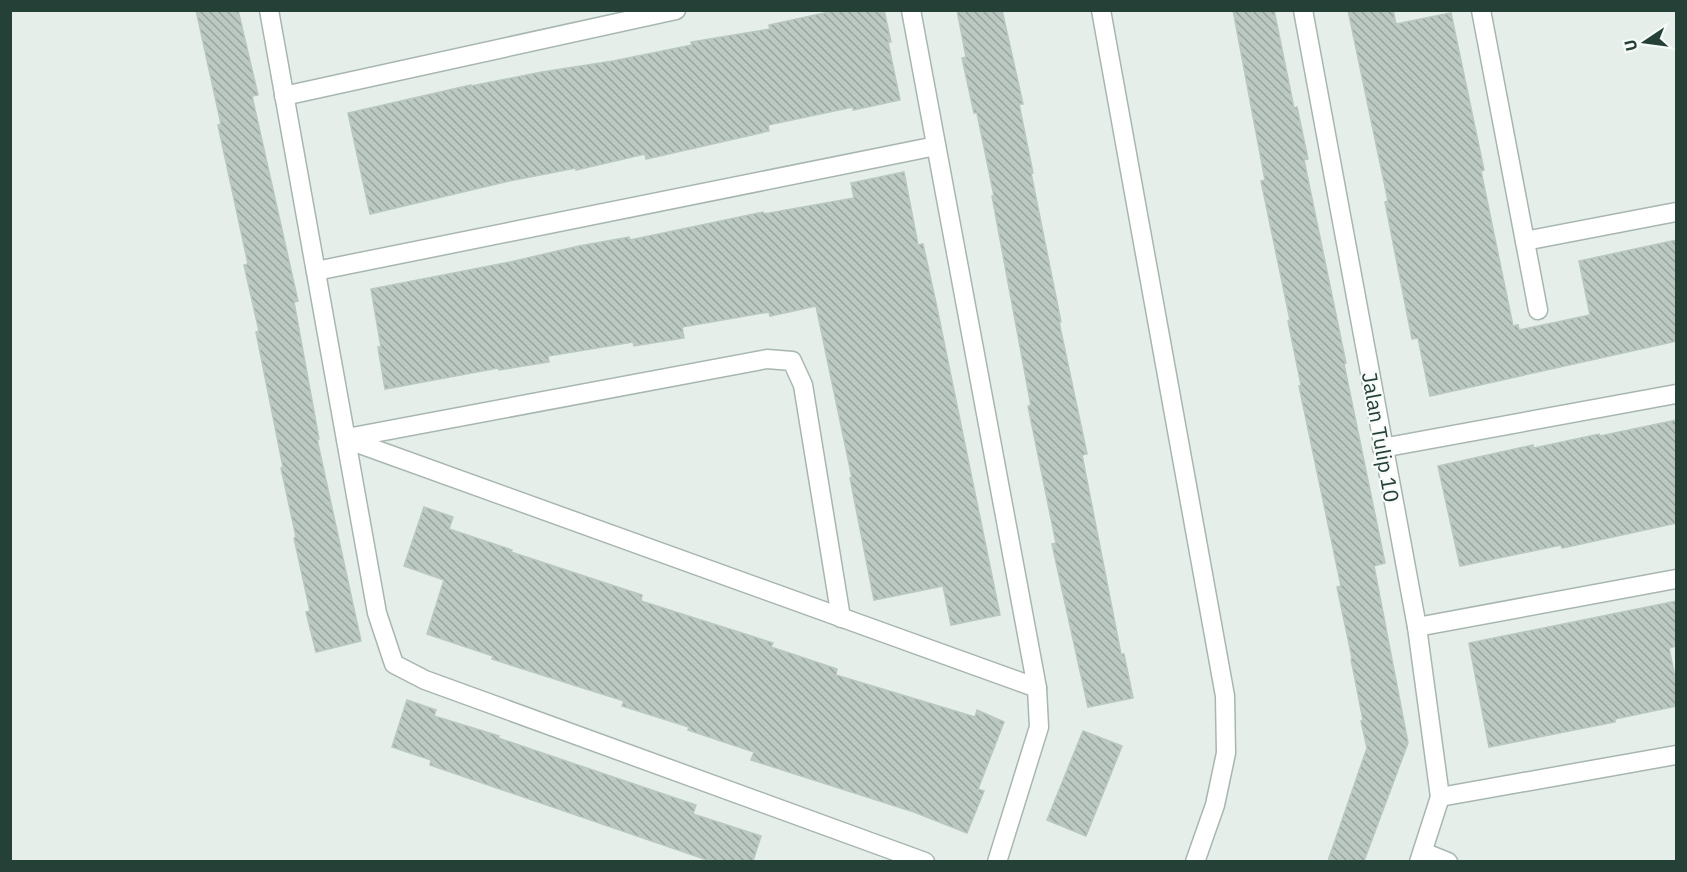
<svg xmlns="http://www.w3.org/2000/svg" width="1687" height="872" font-family="'IBM Plex Sans',sans-serif">
<style>
.building{fill:url(#building-back-hatch);stroke:#b8c8c0;stroke-width:1.5}
.lines{fill:none;stroke-linecap:round;stroke-linejoin:round}
.minor-casing{stroke:#a8b6b0;stroke-width:21}
.minor{stroke:#fff;stroke-width:18}
.labels{text-anchor:middle;dominant-baseline:central;stroke-width:4.5;stroke-linejoin:round;paint-order:stroke}
.street-label{font-size:21px;fill:#254036;stroke:#f6faf8}
</style>
<defs>
<pattern id="building-back-hatch" width="6" height="6" patternUnits="userSpaceOnUse" patternTransform="scale(1.5)"><rect width="6" height="6" fill="#bbc9c2"/><path d="M-1 5l2 2M0 0l6 6M5-1l2 2" fill="none" stroke="#98a59e"/></pattern>
</defs>
<rect width="100%" height="100%" fill="#e6eeea"/>
<g class="building">
<polygon points="196,10 238,10 258,95 252,96 298,301 294,302 319,439 317,439 361,641 316,652 306,612 310,611 294,538 296,537 281,468 283,467 256,332 259,331 244,265 248,264 218,125 221,124"/>
<polygon points="838,10 884,10 891,42 888,42 900,100 853,110 853,107 768,125 769,131 646,159 645,154 576,170 576,168 509,181 370,214 348,113 471,85 471,86 542,72 613,61 692,45 691,42 770,29 769,25"/>
<polygon points="957,10 1002,10 1023,104 1019,104 1033,173 1031,173 1061,322 1059,322 1087,454 1082,455 1121,654 1124,654 1133,698 1088,707 1052,544 1056,543 1028,406 1031,406 992,196 994,196 977,113 974,113 962,58 966,57"/>
<polygon points="1233,10 1274,10 1294,108 1297,107 1308,159 1304,160 1346,363 1344,364 1385,563 1374,566 1408,743 1364,861 1328,861 1367,748 1361,721 1363,720 1351,659 1352,658 1337,587 1341,586 1299,386 1301,385 1288,321 1290,320 1261,181 1265,180"/>
<polygon points="1348,10 1393,10 1396,24 1451,13 1484,170 1481,171 1513,326 1518,325 1519,330 1590,315 1579,261 1677,240 1677,341 1430,396 1418,338 1412,339 1385,202 1388,201"/>
<polygon points="904,172 918,245 923,244 936,303 1000,615 951,625 943,586 874,600 850,478 852,478 816,306 770,316 769,312 682,327 684,338 634,346 633,342 548,356 549,362 499,370 498,368 385,389 378,347 381,347 371,289 510,262 579,246 629,237 630,240 763,212 764,214 854,198 851,183"/>
<polygon points="1677,420 1677,523 1562,548 1561,545 1460,566 1438,466 1533,445 1534,448 1599,434 1600,436"/>
<polygon points="424,507 453,517 449,529 512,550 511,552 642,595 641,601 773,643 771,647 837,669 836,675 975,717 977,710 1004,722 978,789 984,791 967,833 914,812 751,760 754,752 688,730 689,727 622,706 624,701 492,659 493,656 427,634 444,580 404,566"/>
<polygon points="1677,601 1677,646 1669,648 1677,687 1677,706 1615,719 1615,722 1489,747 1469,643"/>
<polygon points="407,700 436,710 434,716 499,736 498,738 696,805 693,814 761,836 753,861 710,861 430,765 431,760 392,747"/>
<polygon points="1083,731 1122,746 1086,836 1047,820"/>
</g>
<g class="lines">
<g class="minor-casing">
<g id="minor">
<polyline points="269,10 377,613 394,664 425,680 925,862"/>
<polyline points="911,10 1037,688 1039,727 997,862"/>
<polyline points="1101,10 1225,696 1226,753 1215,805 1195,862"/>
<polyline points="1303,10 1417,627 1440,797 1419,862"/>
<polyline points="1481,10 1538,310"/>
<polyline points="284,96 676,10"/>
<polyline points="1525,241 1676,212"/>
<polyline points="316,271 936,146"/>
<polyline points="347,438 767,359 792,361 803,385 841,618"/>
<polyline points="346,439 1037,688"/>
<polyline points="1382,448 1676,394"/>
<polyline points="1417,627 1676,579"/>
<polyline points="1440,797 1676,755"/>
<polyline points="1423,852 1448,862"/>
</g>
</g>
<use href="#minor" class="minor"/>
</g>
<g class="labels">
<g class="street-label">
<text transform="translate(1381 437) rotate(80)">Jalan Tulip 10</text>
</g>
</g>
<rect width="1687" height="872" fill="none" stroke="#254036" stroke-width="24"/>
<g transform="translate(1645 42) rotate(257)" stroke="#f6faf8" stroke-width="4.5" paint-order="stroke">
<path d="M0-4.5L10 22L0 15L-10 22Z" fill="#254036"/>
<text y="-9" font-size="16" font-weight="bold" text-anchor="middle" fill="#254036">U</text>
</g>
</svg>
